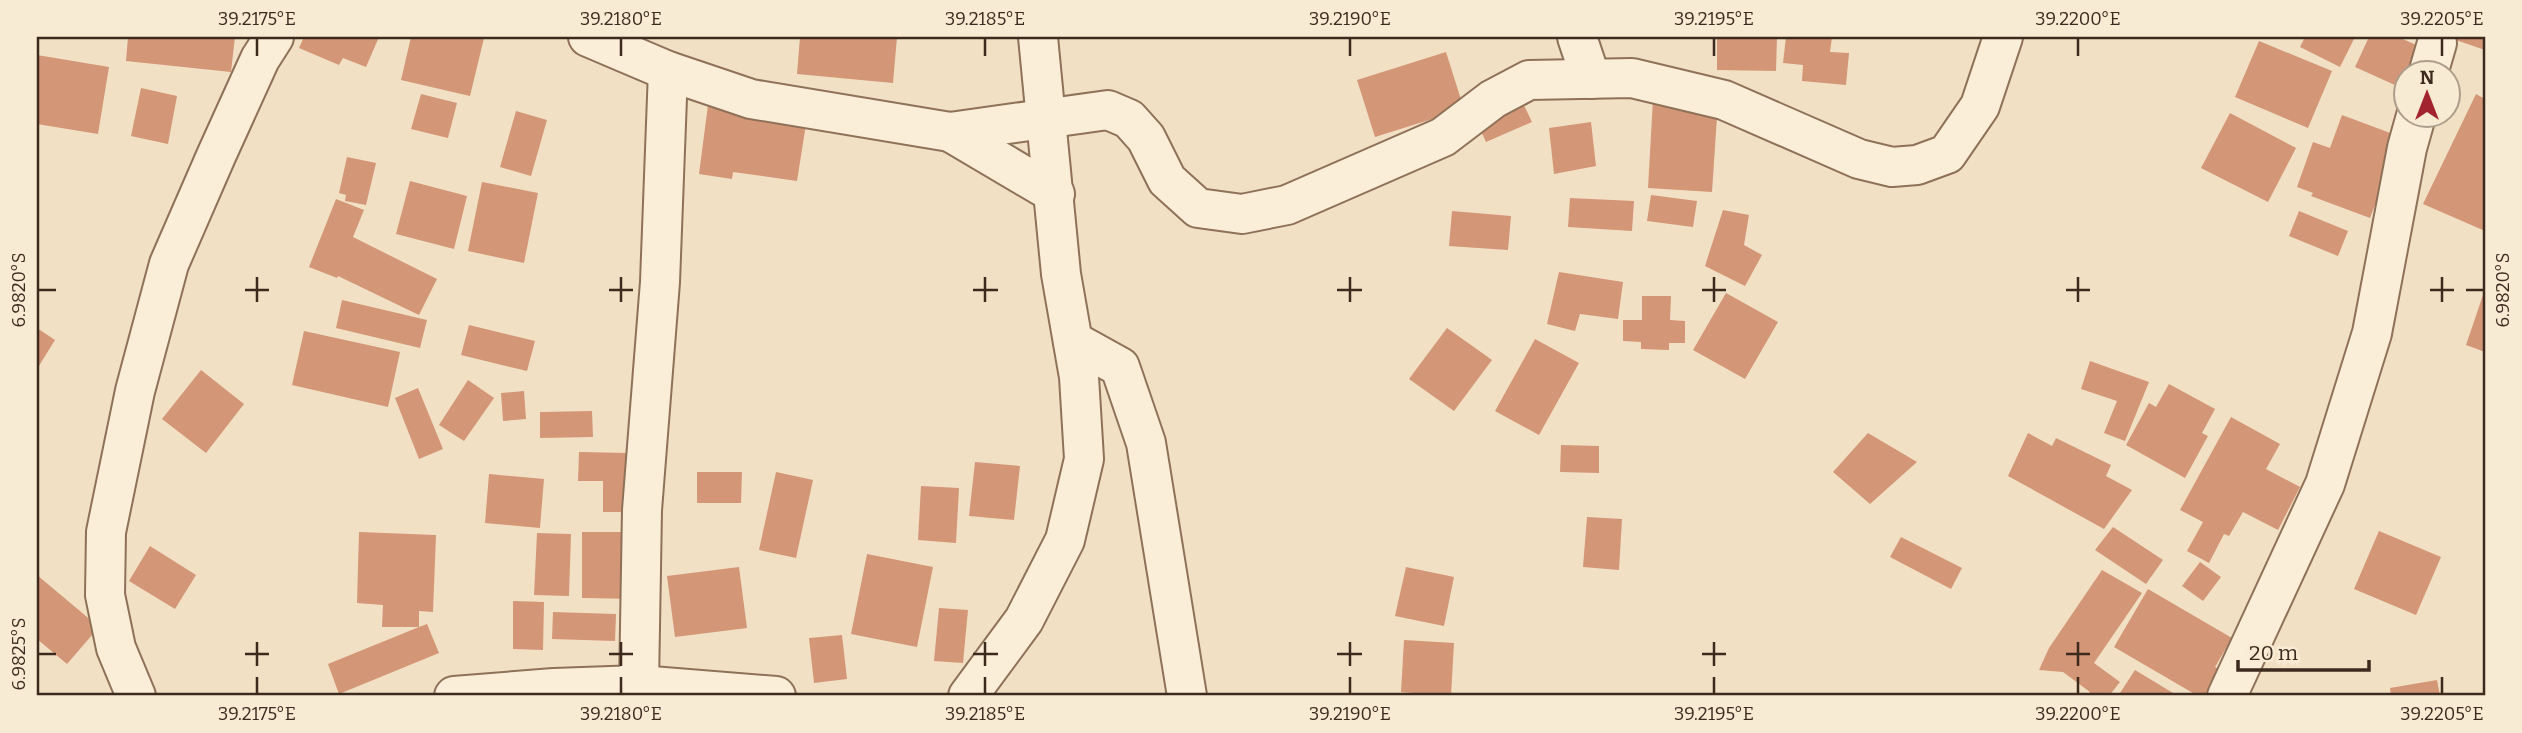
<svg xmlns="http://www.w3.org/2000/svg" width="2522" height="733" font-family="Bitter,serif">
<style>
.building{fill:#d39677}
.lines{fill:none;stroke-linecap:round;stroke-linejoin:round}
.minor-casing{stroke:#8e7158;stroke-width:42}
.minor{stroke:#fbeed8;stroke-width:38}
.ticks{fill:none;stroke:#3d2a1e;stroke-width:2.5}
.neatline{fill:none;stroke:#3d2a1e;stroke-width:2.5}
.ticks-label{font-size:18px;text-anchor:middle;fill:#3d2a1e}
</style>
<rect width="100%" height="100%" fill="#f2e0c4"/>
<g class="building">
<polygon points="128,37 235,37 231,72 126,61"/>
<polygon points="304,37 379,37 366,67 343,58 339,65 299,48"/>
<polygon points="411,37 484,38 470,96 401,80"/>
<polygon points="800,37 897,37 893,83 797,74"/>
<polygon points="1717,37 1777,37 1776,71 1717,70"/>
<polygon points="1786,37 1832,37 1830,52 1849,53 1846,85 1802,81 1803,65 1783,63"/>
<polygon points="2305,37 2355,37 2340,67 2300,47"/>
<polygon points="2369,37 2398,37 2428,50 2417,74 2406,74 2406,90 2355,67"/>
<polygon points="2447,37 2485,37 2485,50"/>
<polygon points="2259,41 2332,71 2308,128 2235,97"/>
<polygon points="1446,52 1464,109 1375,137 1357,80"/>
<polygon points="37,55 109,67 98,134 37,124"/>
<polygon points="141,88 177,96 168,144 131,136"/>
<polygon points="421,94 457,103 448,138 411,129"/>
<polygon points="2476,94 2485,99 2485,231 2423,204"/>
<polygon points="1520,97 1532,122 1486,142 1475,118"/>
<polygon points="1653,99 1718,102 1712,192 1648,188"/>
<polygon points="708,105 807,118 797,181 733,172 732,179 699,174"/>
<polygon points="516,111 547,120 531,176 500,167"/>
<polygon points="2230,113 2296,148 2268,202 2201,168"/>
<polygon points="2342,115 2401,137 2370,218 2311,196 2313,193 2297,187 2313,142 2330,148"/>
<polygon points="1591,122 1596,166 1554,174 1549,128"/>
<polygon points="347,157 376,163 366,205 345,201 346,195 339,193"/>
<polygon points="410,181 467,196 454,249 396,234"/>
<polygon points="482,182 538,193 524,263 468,251"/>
<polygon points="1651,195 1697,201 1693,227 1647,221"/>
<polygon points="1570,198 1634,201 1632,231 1568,227"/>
<polygon points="336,199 364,210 353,237 437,279 419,315 338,276 337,278 309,267"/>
<polygon points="1723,210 1749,215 1744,245 1762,255 1745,286 1705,266"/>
<polygon points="1452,211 1511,216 1508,250 1449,246"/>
<polygon points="2299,211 2348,231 2338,256 2289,236"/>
<polygon points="1559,272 1623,282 1618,319 1580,314 1575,331 1547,324"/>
<polygon points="2485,289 2485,352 2466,345"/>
<polygon points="1726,293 1778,322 1745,379 1693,350"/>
<polygon points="1642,296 1671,296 1670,320 1685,321 1685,343 1669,343 1669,350 1641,349 1641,342 1623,341 1623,320 1642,320"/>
<polygon points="342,300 427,320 420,348 336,328"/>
<polygon points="469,325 535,341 527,371 461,355"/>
<polygon points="37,328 55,340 37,369"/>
<polygon points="1447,328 1492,360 1454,411 1409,379"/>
<polygon points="304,331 400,352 388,407 292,385"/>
<polygon points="1535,339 1579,363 1539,435 1495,411"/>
<polygon points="2090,361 2149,382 2125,441 2104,433 2117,401 2081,389"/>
<polygon points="201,370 244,404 206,453 162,419"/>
<polygon points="468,380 494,398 464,441 439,425"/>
<polygon points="2169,384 2215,409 2202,433 2208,436 2185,478 2126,445 2149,403 2156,407"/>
<polygon points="418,388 443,449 419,459 395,398"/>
<polygon points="524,391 526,419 503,421 501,393"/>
<polygon points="592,411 593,437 540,438 540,412"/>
<polygon points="2231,417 2280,444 2266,469 2300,487 2278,530 2243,512 2229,536 2224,534 2209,563 2187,551 2203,522 2180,510"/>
<polygon points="1868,433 1917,462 1870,504 1833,472"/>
<polygon points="2028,433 2052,446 2056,438 2111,465 2106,476 2132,490 2104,529 2008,476"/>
<polygon points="1561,445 1599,446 1599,473 1560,472"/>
<polygon points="579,452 628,453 628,512 603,512 603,481 578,481"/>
<polygon points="975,462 1020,466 1014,520 969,516"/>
<polygon points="697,472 742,472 741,503 697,503"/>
<polygon points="776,472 813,480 796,558 759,550"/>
<polygon points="489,474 544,479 540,528 485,523"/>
<polygon points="921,486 959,488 956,543 918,540"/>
<polygon points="1587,517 1622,519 1619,570 1583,567"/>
<polygon points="2113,527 2163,560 2146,584 2095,550"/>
<polygon points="2379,531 2441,557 2416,615 2354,589"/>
<polygon points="359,532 436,535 433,612 419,611 419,627 427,624 439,653 339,694 328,664 419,627 382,627 383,605 357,603"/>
<polygon points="582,532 639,532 639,599 582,598"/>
<polygon points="537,533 571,534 569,596 534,595"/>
<polygon points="1901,537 1962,568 1951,589 1890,557"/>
<polygon points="150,546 196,575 175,609 129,581"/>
<polygon points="867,554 933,567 917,647 851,634"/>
<polygon points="2200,562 2221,577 2203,601 2182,586"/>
<polygon points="739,567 747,628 675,637 667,576"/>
<polygon points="1406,567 1454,577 1444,626 1395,616"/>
<polygon points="2102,570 2142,593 2094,663 2120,682 2109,696 2087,696 2090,692 2063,672 2039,670 2049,648"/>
<polygon points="37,575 99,627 67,664 37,639"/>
<polygon points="2148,589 2232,638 2215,667 2224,672 2210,696 2198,696 2114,647"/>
<polygon points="513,601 544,602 543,650 513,649"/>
<polygon points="939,608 968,610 963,663 934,661"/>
<polygon points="553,612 616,614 615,641 552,639"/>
<polygon points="842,635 847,679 814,683 809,638"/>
<polygon points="1404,640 1454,643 1451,696 1401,692"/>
<polygon points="2135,670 2178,696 2118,696"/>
<polygon points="2437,680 2440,696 2391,696 2390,688"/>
</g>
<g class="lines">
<g class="minor-casing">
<g id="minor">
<polyline points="588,37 668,71 751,99 950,132 1108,110 1129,119 1146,138 1167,180 1198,208 1242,214 1287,205 1443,137 1493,99 1529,80 1632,78 1724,100 1859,159 1892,167 1917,165 1947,154 1980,106 2003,37"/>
<polyline points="1577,37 1591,79"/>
<polyline points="2428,74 2437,43"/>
<polyline points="950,132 1055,194"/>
<polyline points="1073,341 1120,367 1146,443 1187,696"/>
<polyline points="639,685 642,510 660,282 668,71"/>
<polyline points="136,696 116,648 105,595 106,532 135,391 169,264 216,156 260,59 274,37"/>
<polyline points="454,696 554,688 639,685 776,696"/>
<polyline points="968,696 1024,620 1065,540 1084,459 1079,377 1061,274 1038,37"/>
<polyline points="2227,696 2325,484 2372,333 2407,148 2416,116"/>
</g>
</g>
<use href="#minor" class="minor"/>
</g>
<path class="ticks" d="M257,38V56M621,38V56M985,38V56M1350,38V56M1714,38V56M2078,38V56M2442,38V56M257,277V302M621,277V302M985,277V302M1350,277V302M1714,277V302M2078,277V302M2442,277V302M38,290H56M245,290H269M609,290H633M973,290H998M1337,290H1362M1702,290H1726M2066,290H2090M2430,290H2454M2466,290H2484M257,642V666M621,642V666M985,642V666M1350,642V666M1714,642V666M2078,642V666M38,654H56M245,654H269M609,654H633M973,654H998M1337,654H1362M1702,654H1726M2066,654H2090M257,677V694M621,677V694M985,677V694M1350,677V694M1714,677V694M2078,677V694M2442,677V694"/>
<rect width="2522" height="733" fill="none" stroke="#f8ebd4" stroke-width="77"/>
<g transform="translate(2427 94)"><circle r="33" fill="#f8ebd4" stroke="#ad9e8b" stroke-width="2"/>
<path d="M0-5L12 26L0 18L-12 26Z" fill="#a2242e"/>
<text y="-10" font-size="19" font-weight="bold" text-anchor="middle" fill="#3d2a1e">N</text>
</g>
<path d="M2238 660v10h131v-10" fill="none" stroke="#3d2a1e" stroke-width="3.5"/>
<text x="2249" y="660" font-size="21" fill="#3d2a1e" stroke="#f8ebd4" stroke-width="5" paint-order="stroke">20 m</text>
<rect x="38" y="38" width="2446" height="656" class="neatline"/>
<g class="ticks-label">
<text x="257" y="25">39.2175°E</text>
<text x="621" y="25">39.2180°E</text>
<text x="985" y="25">39.2185°E</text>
<text x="1350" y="25">39.2190°E</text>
<text x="1714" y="25">39.2195°E</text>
<text x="2078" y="25">39.2200°E</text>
<text x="2442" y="25">39.2205°E</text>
<text transform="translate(19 290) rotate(-90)" y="6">6.9820°S</text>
<text transform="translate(2503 290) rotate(-90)" y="6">6.9820°S</text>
<text transform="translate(19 654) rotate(-90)" y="6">6.9825°S</text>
<text x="257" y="720">39.2175°E</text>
<text x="621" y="720">39.2180°E</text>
<text x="985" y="720">39.2185°E</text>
<text x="1350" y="720">39.2190°E</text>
<text x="1714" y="720">39.2195°E</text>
<text x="2078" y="720">39.2200°E</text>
<text x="2442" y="720">39.2205°E</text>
</g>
</svg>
